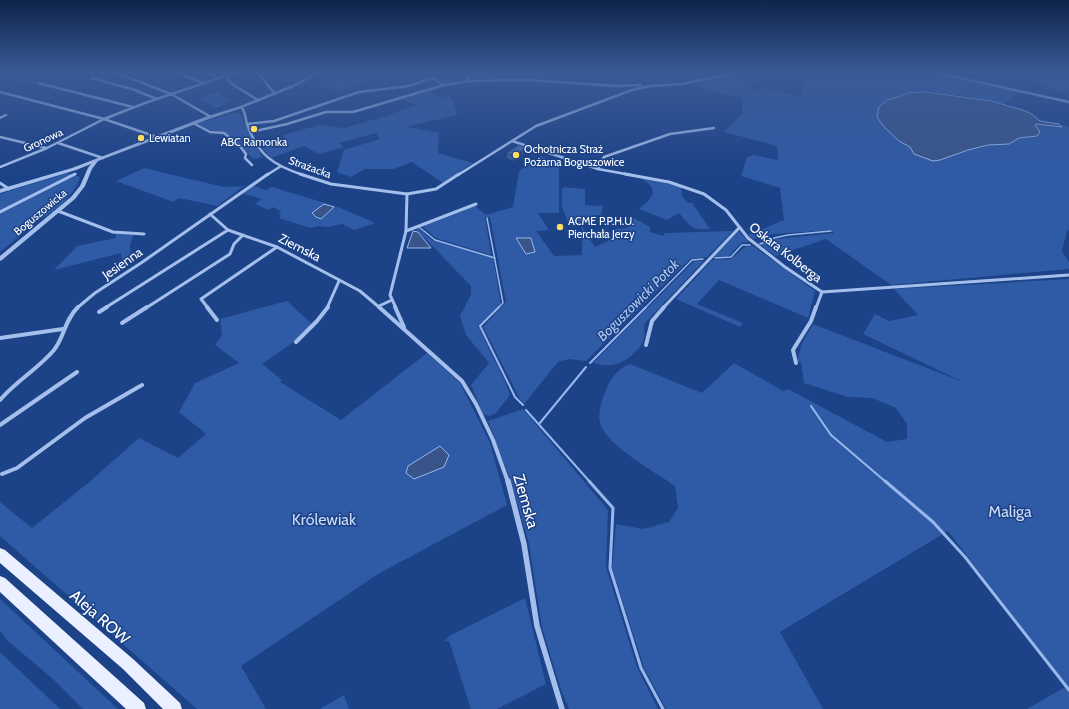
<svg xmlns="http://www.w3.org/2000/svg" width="1069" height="709" font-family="Cabin,sans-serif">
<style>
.green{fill:#2f5aa5}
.water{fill:#395488;stroke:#98b8ed}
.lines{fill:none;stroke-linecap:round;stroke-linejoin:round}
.stream-far2{stroke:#98b8ed;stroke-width:1.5}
.stream-far1{stroke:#98b8ed;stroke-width:2}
.stream{stroke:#98b8ed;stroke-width:3}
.pedestrian-far1{stroke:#a5bfec;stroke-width:2}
.pedestrian{stroke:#a5bfec;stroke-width:3}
.minor-far3{stroke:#a5bfec;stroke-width:2.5}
.minor-far2{stroke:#a5bfec;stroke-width:3}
.minor-far1{stroke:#a5bfec;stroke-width:4}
.minor{stroke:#a5bfec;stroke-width:5.5}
.tertiary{fill:#a5bfec;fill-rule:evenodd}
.primary{fill:#eaf0ff;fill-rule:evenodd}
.wall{fill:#3a5c97}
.shaded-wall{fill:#304b7b}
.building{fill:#446bb0;stroke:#304b7b}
.poi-dot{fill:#fcdd62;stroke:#1c4287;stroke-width:1.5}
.labels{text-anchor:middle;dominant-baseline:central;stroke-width:3;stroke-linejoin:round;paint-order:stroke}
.far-poi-label{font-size:11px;fill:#fff;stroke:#1c4287;text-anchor:start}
.far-street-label{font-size:11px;fill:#fff;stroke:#1c4287}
.street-label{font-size:13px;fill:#fff;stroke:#1c4287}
.water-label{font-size:14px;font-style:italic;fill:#b0c9f3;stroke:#1c4287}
.near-street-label{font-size:16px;fill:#fff;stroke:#1c4287}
.near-park-label{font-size:16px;fill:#cadbf8;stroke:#1c4287}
</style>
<rect width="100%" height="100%" fill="#1c4287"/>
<g class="green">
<polygon points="0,73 51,73 69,78 62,80 45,76 30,80 38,82 35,83 0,78"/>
<polygon points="349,73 385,73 338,91 321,84"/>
<polygon points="472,73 551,73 546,80 468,79 468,76"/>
<polygon points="742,73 758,73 749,91 755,92 762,88 801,96 807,80 797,73 824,73 828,75 852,73 935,73 1018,92 1003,104 978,98 949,94 913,92 889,99 878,108 877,117 885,128 899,141 910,147 913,152 931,160 940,160 963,152 988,145 1009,144 1021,137 1035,136 1037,136 1037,130 1035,125 1037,124 1061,127 1059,124 1069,127 1069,230 1067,231 1062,251 1069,262 1069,269 891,285 826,239 775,256 758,243 776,239 834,233 831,230 774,234 753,239 748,235 784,220 780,188 741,176 747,157 754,155 778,160 777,146 724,132 742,114 742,98 700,88 694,83"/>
<polygon points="443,74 463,78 447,84 431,78"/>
<path d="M1069,77V90C1059,95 1044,86 1035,81Z"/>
<polygon points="429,91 440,98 448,96 453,100 457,115 408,126 411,129 414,128 439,133 438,153 473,163 443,183 412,162 394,169 365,169 351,177 337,172 344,150 380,139 376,133 339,143 344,147 319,154 304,146 271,158 262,148 287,143 283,135 319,125 344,128 383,117 417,105 402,99"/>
<polygon points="216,92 231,100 224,102 227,104 216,108 199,98"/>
<path d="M239,112L262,157L253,159C246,151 234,136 225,133C215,129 207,132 198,123Z"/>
<polygon points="540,156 557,164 559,169 559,213 538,213 549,230 536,231 554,256 582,255 582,226 569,225 562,207 562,189 564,187 585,189 585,205 603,206 601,215 590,216 582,226 595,247 608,241 614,229 628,228 634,218 650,227 650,232 663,236 665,233 733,231 707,257 690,259 586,361 569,359 558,362 524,404 520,399 483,327 506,302 490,217 485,217 491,255 436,238 422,226 475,206 486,215 513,207 519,171"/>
<polygon points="144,168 224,187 244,186 217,206 179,198 173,202 171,201 116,181"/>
<path d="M67,173L72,174L80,177C75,194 56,212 40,219L0,252V194Z"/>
<path d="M640,178L681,186L682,196L688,203H692L710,229C690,230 691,227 679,213L667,220L639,209C653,197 661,190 640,178Z"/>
<polygon points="252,185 266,190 272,187 338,207 375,223 354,230 342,224 328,227 318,226 310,228 279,218 281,215 278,213 281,211 272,207 269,210 255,204 262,199 240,193"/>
<polygon points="418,228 432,240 493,258 501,304 478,326 504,379 510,395 496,413 490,416 483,414 471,385 489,363 466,335 460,316 471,295 471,286 416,229"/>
<polygon points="739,231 749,242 741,243 729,256 713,257"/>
<polygon points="111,233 134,235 130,244 131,257 122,260 121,253 54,270 77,246 116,238 116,235"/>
<polygon points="753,246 815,291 808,318 719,280 697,304 743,323 740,327 676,299 712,260 731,259 745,247"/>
<path d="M694,261H704L645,323C643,329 646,335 643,341C642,345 639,348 636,351C623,365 611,368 593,363Z"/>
<path d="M1069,279V709H1027L1067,686L948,531L780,632L823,709H666L644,668L612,568L616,524L643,529L669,522L678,508L675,486C655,472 613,449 602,428C596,416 601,403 605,392C610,379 617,369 630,364L702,393L734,363L783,391L788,389L887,442L907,439V424L896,408L872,398L848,397L804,383L801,362H797L802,343L813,324L963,382L863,334L875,314L889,321L918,315L894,289Z"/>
<polygon points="287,301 315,327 262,364 282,380 280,382 341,420 427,353 460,383 490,443 507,505 378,574 241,666 266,709 197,709 0,536 0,502 32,528 88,483 139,438 178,458 206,434 179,412 195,383 239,363 215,345 222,336 220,319"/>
<polygon points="523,409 608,510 606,567 637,667 658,709 569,709 561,690 542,628 529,544 512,484 488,421"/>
<polygon points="525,598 546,684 497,709 471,709 449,641 445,641 449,636"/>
<polygon points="0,599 118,709 83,709 54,680 8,641 0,631"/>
<polygon points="0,652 60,709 0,709"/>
<polygon points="344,695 349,709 320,709"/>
</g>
<g class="water">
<polygon points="925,92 991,101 1023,110 1032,114 1040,121 1059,124 1062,127 1037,124 1035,125 1040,132 1037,136 1019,138 1009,144 988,145 968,150 940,160 933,161 914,154 910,147 899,141 885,128 877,117 879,107 887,100 901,96 907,93"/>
<polygon points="324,204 334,207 321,219 316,217 312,213"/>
<polygon points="413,231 418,232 431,248 407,248"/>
<polygon points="516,238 531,238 535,252 526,254"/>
<polygon points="440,446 449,455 444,467 414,479 406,473 408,466"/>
</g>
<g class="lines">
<g class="stream-far2">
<polyline points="487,218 503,303 498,308"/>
<polyline points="419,227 435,240 495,258"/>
<polyline points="760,244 774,238 788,235 831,231"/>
<polyline points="715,258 731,257 742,245 750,245"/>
<polyline points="645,308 692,260 703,259"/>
</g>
<g class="stream-far1">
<polyline points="499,307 480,326 515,397 523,405"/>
<polyline points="590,363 646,307"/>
<polyline points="811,406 831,435 886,482"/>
<polyline points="526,410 590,482"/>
<polyline points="539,424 586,367"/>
</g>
<g class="stream">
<polyline points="589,481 613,508 610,568 641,668 663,709"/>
<polyline points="885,481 933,522 965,557 1069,690"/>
</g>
<polyline class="pedestrian-far1" points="73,175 75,174"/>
<polyline class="pedestrian" points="0,212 75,174"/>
<g class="minor-far3">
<polyline points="117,73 171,94 211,117"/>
<polyline points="178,73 203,83"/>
<polyline points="211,73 219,78"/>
<polyline points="258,73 275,94"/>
<polyline points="470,73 466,77 470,81"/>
<polyline points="938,73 1069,102"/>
<polyline points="225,76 232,84 258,100"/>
<polyline points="91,78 132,89 157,99"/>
<polyline points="38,83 133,107"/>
<polyline points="0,92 104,119 157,137"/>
<path d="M241,107C246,112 245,118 247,124C258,155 273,165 303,175"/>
<polyline points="0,118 6,115"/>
<polyline points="193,123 210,132 224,133 239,145 246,154 245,158 252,165"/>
<polyline points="247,124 274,121 359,92 409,86 432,78 444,85 471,81 526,80 617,86 641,85"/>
<polyline points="251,132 287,124 326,112 353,112 444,85"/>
<polyline points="0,137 46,148"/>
<polyline points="512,141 598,169 631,175"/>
<polyline points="58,143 103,158"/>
<polyline points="0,167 47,148 104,119 145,103 234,73"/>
<polyline points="598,169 604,157 670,134 714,128"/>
<polyline points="267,175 281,166"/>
<polyline points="458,175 536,126 632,90 650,86 682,84 735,73"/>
</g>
<g class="minor-far2">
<polyline points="300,174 331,184 407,194 436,189 459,174"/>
<polyline points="625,174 669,182 704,194 726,210 748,238 785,267 822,292 1069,275"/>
<polyline points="0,183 9,189"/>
<polyline points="58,211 113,232 144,234"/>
<polyline points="210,214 228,230 277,247 360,291 380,308"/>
<polyline points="406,231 476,204"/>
<polyline points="379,306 392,300"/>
<polyline points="77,308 95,293 141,263 268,174"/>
<polyline points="105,308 228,230"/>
<polyline points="146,308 230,254 234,244 243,235"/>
<polyline points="208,308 201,299 277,247"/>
<polyline points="327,308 339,281"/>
<polyline points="396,308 390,295 406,231 407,194"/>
<polyline points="663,308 739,228"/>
<polyline points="816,308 822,292"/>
</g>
<g class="minor-far1">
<polyline points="207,307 217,320"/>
<polyline points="379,307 462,381 476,404 493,440 508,482"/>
<polyline points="395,307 404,327"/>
<polyline points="99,312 107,307"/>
<polyline points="122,323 147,307"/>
<polyline points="0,338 63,329"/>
<polyline points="296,342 317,321 328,307"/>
<polyline points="646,345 652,321 664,307"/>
<polyline points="796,363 793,350 811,321 816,307"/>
<path d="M0,400C16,381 38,369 54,350C65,336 64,321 78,307"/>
<polyline points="0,425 77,372"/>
<polyline points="2,474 17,468 85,418 142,385"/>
</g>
<polyline class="minor" points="508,481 524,544 537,626 562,709"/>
<polygon class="tertiary" points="314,73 319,73 299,85 242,108 209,119 98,161 92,169 85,186 75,199 2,260 0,261 0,256 71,197 80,186 88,168 91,164 76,170 0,193 0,189 72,168 205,117 240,106 297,83"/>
<g class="primary">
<polygon points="0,548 5,550 133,659 180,703 182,709 163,709 123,669 0,563"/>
<polygon points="0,576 5,578 144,703 146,709 126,709 0,592"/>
</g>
</g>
<polygon class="wall" points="526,148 526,152 514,161 507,158 507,153"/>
<polygon class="shaded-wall" points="526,148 526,152 514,161 514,156"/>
<polygon class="building" points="519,145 526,148 514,156 507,153"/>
<linearGradient id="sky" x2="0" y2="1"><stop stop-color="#0f244a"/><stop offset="0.42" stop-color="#3a5a96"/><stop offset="1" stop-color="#3a5a96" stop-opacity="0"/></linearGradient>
<rect width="1069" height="172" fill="url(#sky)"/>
<g class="poi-dot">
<circle cx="254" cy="129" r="4"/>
<circle cx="141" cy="138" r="4"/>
<circle cx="516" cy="155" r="4"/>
<circle cx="560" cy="227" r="4"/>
</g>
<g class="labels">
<g class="far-poi-label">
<text x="149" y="138">Lewiatan</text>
<text x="254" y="142" text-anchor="middle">ABC Ramonka</text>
<text x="524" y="149">Ochotnicza Straż<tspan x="524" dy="13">Pożarna Boguszowice</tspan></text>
<text x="568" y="221">ACME P.P.H.U.<tspan x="568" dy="13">Pierchała Jerzy</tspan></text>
</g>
<g class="far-street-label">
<text transform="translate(43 140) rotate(-25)">Gronowa</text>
<text transform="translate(310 167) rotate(20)">Strażacka</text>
<text transform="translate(40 212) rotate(-40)">Boguszowicka</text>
</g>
<g class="street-label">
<text transform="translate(300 247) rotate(27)">Ziemska</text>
<text transform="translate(786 252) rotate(38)">Oskara Kolberga</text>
<text transform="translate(122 263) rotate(-35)">Jesienna</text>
</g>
<g class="water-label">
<text transform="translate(638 300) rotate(-45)">Boguszowicki Potok</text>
</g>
<g class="near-street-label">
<text transform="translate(526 501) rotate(74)">Ziemska</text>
<text transform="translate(100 617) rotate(41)">Aleja ROW</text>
</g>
<g class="near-park-label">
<text x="1010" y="511">Maliga</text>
<text x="324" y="519">Królewiak</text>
</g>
</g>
</svg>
